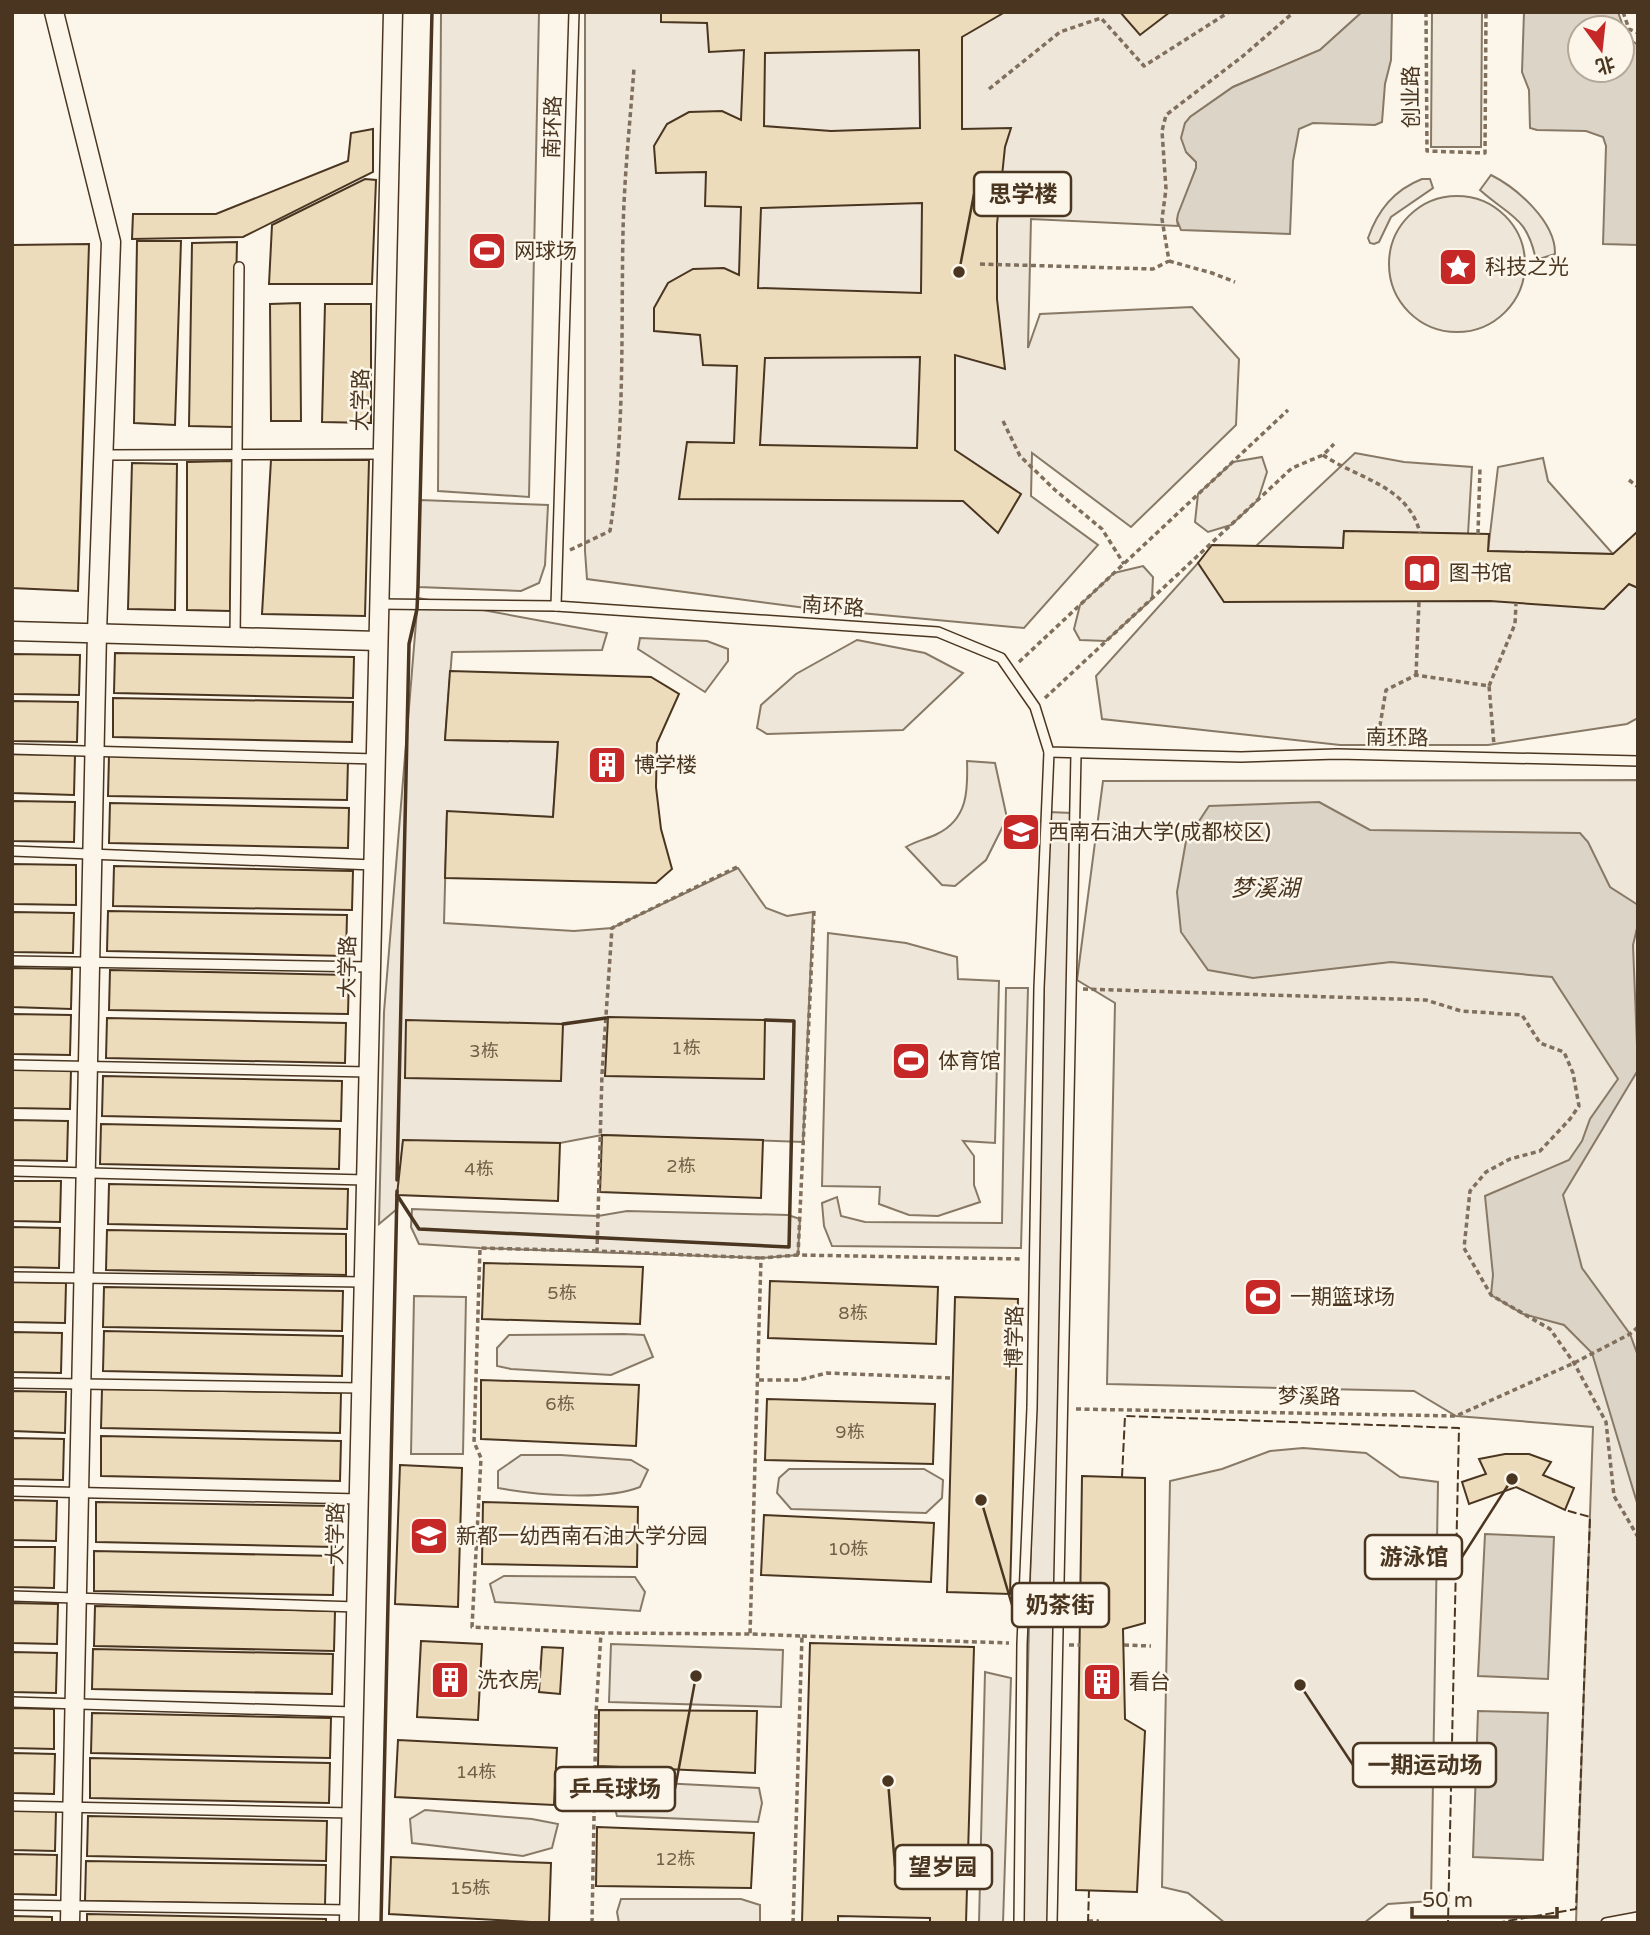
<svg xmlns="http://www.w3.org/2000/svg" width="1650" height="1935" font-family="'Varela Round','Noto Sans SC',sans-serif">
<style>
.green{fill:#ede6d9;stroke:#887966;stroke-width:2}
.water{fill:#dcd4c6;stroke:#887966;stroke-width:2;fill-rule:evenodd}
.building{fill:#ecdcbc;stroke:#4a3520;stroke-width:2;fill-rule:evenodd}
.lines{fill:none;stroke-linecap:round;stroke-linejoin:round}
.service-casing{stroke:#4a3520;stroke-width:12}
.minor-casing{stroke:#4a3520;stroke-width:21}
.path{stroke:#7f6f5c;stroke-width:3.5;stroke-dasharray:5 3.5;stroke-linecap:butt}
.service{stroke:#fbf6e9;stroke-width:9}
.minor{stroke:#fbf6e9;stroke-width:18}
.fence{stroke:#4a3520;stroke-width:2;stroke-dasharray:9 3.5;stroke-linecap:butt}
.wall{stroke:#4a3520;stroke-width:3.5}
.labels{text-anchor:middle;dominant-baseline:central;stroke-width:5;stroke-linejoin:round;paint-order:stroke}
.number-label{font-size:18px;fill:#725f47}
.street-label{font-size:21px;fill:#4a3520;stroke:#fbf6e9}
.poi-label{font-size:21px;fill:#4a3520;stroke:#fbf6e9;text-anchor:start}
.water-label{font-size:23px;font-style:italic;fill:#4a3520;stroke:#fbf6e9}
.leader{fill:none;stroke:#4a3520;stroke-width:2.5}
.callout-dot{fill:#4a3520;stroke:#fbf6e9;stroke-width:2.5}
.callout{fill:#fbf6e9;stroke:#4a3520;stroke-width:2.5}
.callout-label{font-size:23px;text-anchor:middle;font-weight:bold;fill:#4a3520}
</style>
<rect width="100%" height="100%" fill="#fbf6e9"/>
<g class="green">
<polygon points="441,12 539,12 529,497 438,491"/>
<polygon points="585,12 1362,12 1320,50 1233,87 1190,117 1186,152 1196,162 1196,168 1177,220 1178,226 1031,219 1028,348 1040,314 1192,307 1239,359 1236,425 1131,527 1032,453 1031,496 1098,545 1024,628 806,608 587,579 585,551"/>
<polygon points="1432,12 1482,12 1481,147 1431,147"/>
<path d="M1491,175C1517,188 1556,222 1555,254L1536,260C1527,216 1510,217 1480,190Z"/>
<path d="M1422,179H1430L1433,188L1391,217L1379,242L1374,244L1370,243L1368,238C1378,210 1394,190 1422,179Z"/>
<circle cx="1457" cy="264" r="68"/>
<polygon points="1355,453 1404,462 1472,467 1468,534 1344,531 1343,548 1256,546"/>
<polygon points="1262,457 1267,472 1258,500 1231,525 1208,532 1195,522 1198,494 1233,462"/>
<polygon points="1543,458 1548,481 1613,554 1488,551 1498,467"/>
<polygon points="420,500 548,505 545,565 539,583 521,591 418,587"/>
<polygon points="1198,563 1629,584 1638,588 1638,718 1627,724 1488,745 1340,745 1102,719 1096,676"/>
<polygon points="1143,566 1153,577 1152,599 1106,641 1080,640 1074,629 1080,605 1114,573"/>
<polygon points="418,598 607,633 602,650 452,652 445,740 558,742 553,817 447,812 444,923 574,931 612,928 738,868 766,908 787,916 813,912 803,1142 602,1135 560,1143 403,1141 397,1209 379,1224 384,1012"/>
<polygon points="640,638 707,641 728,649 728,661 705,692 638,649"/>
<polygon points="857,640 925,653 963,673 903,730 767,734 757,728 761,705 796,674"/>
<path d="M967,761L995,763L1007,818L986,860L955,886L942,885L906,847C916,841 927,839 937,834C968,819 968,790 967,761Z"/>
<polygon points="1638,780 1638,1916 1597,1923 1576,1923 1593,1427 1456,1416 1414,1391 1107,1384 1115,1003 1077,980 1103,781"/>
<polygon points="1048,812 1072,813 1051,1923 1022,1923"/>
<polygon points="828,933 906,943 957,957 958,979 999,981 995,1143 963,1141 974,1156 974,1185 980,1202 938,1216 909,1215 879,1204 880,1187 822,1186"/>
<polygon points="1006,988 1028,988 1021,1248 832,1246 824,1226 822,1203 837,1197 841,1216 865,1222 1002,1223"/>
<polygon points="412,1209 598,1216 627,1211 788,1215 800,1219 798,1255 761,1258 480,1248 419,1244 411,1227"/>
<polygon points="414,1296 466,1297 463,1454 411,1454"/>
<polygon points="624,1334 644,1335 653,1357 611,1375 511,1369 497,1366 497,1348 509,1335"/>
<polygon points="1303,1448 1366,1453 1400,1477 1438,1482 1431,1901 1388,1904 1364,1923 1225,1923 1188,1893 1162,1887 1170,1481 1222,1469 1270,1451"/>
<path d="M521,1455H561L631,1460L648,1470L640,1487C604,1501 537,1495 498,1488V1471Z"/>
<polygon points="789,1469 924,1469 943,1480 942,1498 926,1513 791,1509 777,1493 779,1478"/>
<polygon points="504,1576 635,1577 645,1592 640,1611 495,1602 490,1584"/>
<polygon points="611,1644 783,1650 781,1707 609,1702"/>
<polygon points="985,1672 1011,1678 1003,1923 979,1923"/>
<polygon points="622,1781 759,1788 762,1803 758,1822 617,1816 613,1801"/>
<polygon points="425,1810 532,1819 558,1824 552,1848 523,1856 412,1843 410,1819"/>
<polygon points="621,1899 741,1899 760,1905 760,1923 619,1923 617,1912"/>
</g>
<g class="water">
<polygon points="1362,12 1392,12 1391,60 1385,84 1382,122 1375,125 1313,123 1299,129 1293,161 1290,234 1181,230 1177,220 1178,214 1196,168 1196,162 1186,152 1181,138 1185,123 1190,117 1233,87 1320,50"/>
<path d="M1524,12H1618L1627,37L1638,45V245L1603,244L1606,146L1603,137L1586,131L1537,130L1530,128L1529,90L1522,72ZM1580,28H1622V70H1580Z"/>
<polygon points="1319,802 1370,830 1580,833 1588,842 1610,887 1638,905 1638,924 1633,945 1638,1070 1563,1195 1582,1268 1630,1334 1638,1356 1638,1506 1592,1353 1564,1325 1523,1314 1491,1295 1493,1275 1485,1196 1569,1160 1582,1141 1590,1119 1618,1079 1552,977 1391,962 1253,978 1208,970 1181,932 1177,892 1186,841 1209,806"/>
<polygon points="1485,1534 1554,1537 1548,1679 1478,1676"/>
<polygon points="1478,1711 1548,1713 1543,1860 1473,1857"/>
</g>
<g class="building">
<path d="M661,12H1005L962,37V129L1011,128L1005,147L997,224V299L1005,369L955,355V450L1021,494L998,533L963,501L679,499L687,442L734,443L737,366L703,365L700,335L654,331V308L668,283L693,269L724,268L739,275L741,207L705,206L706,172L656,173L654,146L667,124L689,112L722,111L741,120L744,50L709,52L707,23L661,22ZM919,50L920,128L831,131L764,126L765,53ZM922,203L921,293L758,288L761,208ZM920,357L917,448L760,445L765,358Z"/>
<polygon points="1120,12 1170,12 1140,35"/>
<polygon points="373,129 373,172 243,237 132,239 133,214 216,214 348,161 351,133"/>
<polygon points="365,179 376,180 372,284 269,284 272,225"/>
<polygon points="137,241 181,241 175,425 134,423"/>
<polygon points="237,242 233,427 189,426 192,243"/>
<polygon points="89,244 78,591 12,588 12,245"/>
<polygon points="300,303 301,421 271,421 270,304"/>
<polygon points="325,304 371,304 371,423 322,422"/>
<polygon points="271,460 369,460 365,616 262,614"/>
<polygon points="232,461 230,611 187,610 187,462"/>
<polygon points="132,463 177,464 175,610 128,609"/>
<polygon points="1344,531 1489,534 1488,551 1613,554 1638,531 1638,588 1629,584 1604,609 1490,601 1224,602 1198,563 1212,545 1343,548"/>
<polygon points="115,653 354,657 353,698 114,693"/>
<polygon points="12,654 80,655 79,695 12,694"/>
<polygon points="450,671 651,677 679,694 657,743 656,787 661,829 672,869 656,883 445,878 447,811 553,817 558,742 445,740"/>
<polygon points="113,698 353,702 352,742 113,737"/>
<polygon points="12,701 78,702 77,742 12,741"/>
<polygon points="12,754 75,755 74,795 12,793"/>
<polygon points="109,755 348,760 347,800 108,796"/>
<polygon points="12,801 75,802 74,842 12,841"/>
<polygon points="110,803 349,808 348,848 109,843"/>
<polygon points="12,864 76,865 76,905 12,904"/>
<polygon points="114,866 353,871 352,910 113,906"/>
<polygon points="108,911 347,915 346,956 107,951"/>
<polygon points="12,912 74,913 73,953 12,952"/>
<polygon points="12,968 72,969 71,1009 12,1007"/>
<polygon points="110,970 349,975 348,1014 109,1010"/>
<polygon points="12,1014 71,1015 70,1055 12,1054"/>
<polygon points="608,1017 765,1020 764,1079 605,1076"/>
<polygon points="107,1018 346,1023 345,1063 106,1058"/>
<polygon points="406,1020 563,1024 561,1081 405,1078"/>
<polygon points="12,1068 71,1070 70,1109 12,1108"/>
<polygon points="103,1076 342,1081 341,1121 102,1116"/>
<polygon points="12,1120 68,1121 67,1161 12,1160"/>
<polygon points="101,1124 340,1129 339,1169 100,1164"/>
<polygon points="602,1135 763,1140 761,1198 600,1192"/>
<polygon points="403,1140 560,1143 558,1201 397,1195"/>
<polygon points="12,1181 61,1181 60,1222 12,1221"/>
<polygon points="109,1184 348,1189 347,1229 108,1224"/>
<polygon points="12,1227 60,1228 59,1268 12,1267"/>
<polygon points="107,1230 346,1234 346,1275 106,1270"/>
<polygon points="484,1263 643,1267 640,1324 482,1319"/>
<polygon points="770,1281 938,1287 936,1344 768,1338"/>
<polygon points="12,1282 66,1283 65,1323 12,1322"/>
<polygon points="104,1287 343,1291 342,1331 103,1327"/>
<polygon points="955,1297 1018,1299 1010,1594 947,1592"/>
<polygon points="104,1331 343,1336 342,1376 103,1371"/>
<polygon points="12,1332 62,1333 61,1373 12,1372"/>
<polygon points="481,1380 639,1385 636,1446 481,1439"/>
<polygon points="102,1389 341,1393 340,1433 101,1428"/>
<polygon points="12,1391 66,1392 65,1433 12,1431"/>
<polygon points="767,1399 935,1404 933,1464 765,1460"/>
<polygon points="101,1436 341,1441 340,1481 101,1476"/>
<polygon points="12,1438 64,1439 63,1480 12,1479"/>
<polygon points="1505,1454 1529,1454 1551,1462 1543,1475 1574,1488 1565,1510 1516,1487 1469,1504 1462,1482 1486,1474 1479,1459"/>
<polygon points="400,1465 462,1468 458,1607 395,1604"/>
<polygon points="1082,1476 1145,1478 1145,1623 1123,1629 1125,1719 1145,1731 1137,1892 1076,1890"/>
<polygon points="12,1500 57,1501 56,1541 12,1540"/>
<polygon points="96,1502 336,1506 335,1547 96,1542"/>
<polygon points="483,1502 638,1507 637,1567 482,1564"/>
<polygon points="764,1515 934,1523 931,1582 761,1575"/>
<polygon points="12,1547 55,1547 54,1588 12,1587"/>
<polygon points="94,1551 334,1556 333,1595 94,1591"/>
<polygon points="12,1603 58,1604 57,1644 12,1643"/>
<polygon points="95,1606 335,1611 334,1651 94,1646"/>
<polygon points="421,1641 482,1644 478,1720 417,1717"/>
<polygon points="810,1643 974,1647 966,1923 930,1923 930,1918 838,1916 838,1923 802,1923"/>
<polygon points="542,1647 563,1648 560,1694 539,1692"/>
<polygon points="93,1649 333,1654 332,1694 92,1689"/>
<polygon points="12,1652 57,1653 56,1693 12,1692"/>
<polygon points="12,1708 54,1709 54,1749 12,1748"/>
<polygon points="599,1710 757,1711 755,1773 598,1766"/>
<polygon points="92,1713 331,1718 330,1758 91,1753"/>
<polygon points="398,1740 557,1748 554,1805 395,1797"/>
<polygon points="12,1753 55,1754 54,1794 12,1793"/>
<polygon points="90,1758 330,1763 329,1803 90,1798"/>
<polygon points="12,1810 56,1811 55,1851 12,1850"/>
<polygon points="88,1816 327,1821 326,1861 87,1856"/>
<polygon points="597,1827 754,1833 751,1888 596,1886"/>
<polygon points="12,1854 57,1855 56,1895 12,1894"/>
<polygon points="391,1857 551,1863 549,1923 389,1914"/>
<polygon points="86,1861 326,1865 325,1905 85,1901"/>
<polygon points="87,1914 326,1919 326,1923 87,1923"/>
<polygon points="12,1916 52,1917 52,1923 12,1923"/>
</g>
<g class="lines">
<g class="service-casing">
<g id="service">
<polyline points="574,12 556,606 938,632 1001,658 1035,707 1049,752 1241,757 1337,754 1638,761"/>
<polyline points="104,455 383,454"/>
<polyline points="379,604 556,606"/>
<polyline points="235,638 239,267"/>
<polyline points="12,749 376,759"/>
<polyline points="12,851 374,865"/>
<polyline points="12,961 371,967"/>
<polyline points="12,1065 369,1072"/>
<polyline points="12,1171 366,1180"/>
<polyline points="12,1277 364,1282"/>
<polyline points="12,1383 361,1388"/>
<polyline points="12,1491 359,1499"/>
<polyline points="12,1596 357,1607"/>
<polyline points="12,1702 354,1712"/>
<polyline points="12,1806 352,1813"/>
<polyline points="12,1905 350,1910"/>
<polyline points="1019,1923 1022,1644 1032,1408 1039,988 1049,752"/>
<polyline points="1052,1923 1076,754"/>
<polyline points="1606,1923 1638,1917"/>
</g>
</g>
<g class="minor-casing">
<g id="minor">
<polyline points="54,12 111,242 97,632 70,1923"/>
<polyline points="12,631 378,641"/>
<polyline points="349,1923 393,12"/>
</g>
</g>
<g class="path">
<polyline points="1426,12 1427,151 1485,153 1486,12"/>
<polyline points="1623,12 1629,29 1638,33"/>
<polyline points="989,89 1060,32 1101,18 1144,66 1229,12"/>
<polyline points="1169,261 1212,273 1235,282"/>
<polyline points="980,264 1153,269 1169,261 1162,219 1166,189 1162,131 1166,115 1243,56 1294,12"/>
<polyline points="1003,421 1020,456 1055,490 1102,529 1124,564"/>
<path d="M1323,455C1358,479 1408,485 1420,533"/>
<polyline points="1629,480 1638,487"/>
<polyline points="1478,534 1480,468"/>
<path d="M570,550L610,531C625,432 621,332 623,233C624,178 630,123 634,68"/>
<polyline points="1019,662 1288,410"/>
<polyline points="1416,675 1419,601"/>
<polyline points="1489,686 1515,624 1516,603"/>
<polyline points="1045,698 1292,468 1323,455 1334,444"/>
<polyline points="1377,743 1386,690 1416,675 1489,686 1494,745"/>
<polyline points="737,867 612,928 602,1074 597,1251 761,1258"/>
<polyline points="814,911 798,1255 1022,1259"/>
<polyline points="1083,989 1426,1000 1461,1011 1522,1015 1540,1043 1564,1052 1573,1073 1579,1106 1570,1119 1540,1151 1510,1159 1486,1172 1470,1191 1464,1248 1491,1295 1550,1329 1574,1363 1606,1422 1614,1496 1638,1537"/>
<polyline points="597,1251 480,1248 474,1442 481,1458 472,1627 601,1633"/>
<polyline points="759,1380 799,1380 827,1373 952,1378"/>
<polyline points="1076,1409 1456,1416 1574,1363 1630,1334 1638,1327"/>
<polyline points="802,1636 1009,1643"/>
<polyline points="1069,1645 1080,1645"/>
<polyline points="1124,1645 1151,1646"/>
<polyline points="1088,1921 1099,1921"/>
<polyline points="592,1923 596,1713 601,1633 750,1634"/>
<polyline points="793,1923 802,1636 750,1634 761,1258 798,1255"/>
</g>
<use href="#service" class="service"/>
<use href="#minor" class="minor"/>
<g class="fence">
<polyline points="1122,1477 1125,1416 1459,1428 1448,1923"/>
<polyline points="1088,1923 1089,1890"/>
<polyline points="1496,1923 1576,1909 1590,1517 1565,1510"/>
</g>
<g class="wall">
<polyline points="563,1024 606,1018"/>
<polyline points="397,1180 409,644 417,609 418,587 432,12"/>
<polyline points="397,1195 419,1229 789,1247 794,1021 765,1020"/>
<polyline points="381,1923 397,1191"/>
</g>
</g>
<defs>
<g id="stadium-square" transform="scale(2.0125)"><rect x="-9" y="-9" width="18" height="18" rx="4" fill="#c62828" stroke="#fbf6e9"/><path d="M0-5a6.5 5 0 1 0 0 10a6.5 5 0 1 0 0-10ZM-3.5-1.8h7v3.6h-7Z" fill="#fff"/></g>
<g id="sight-square" transform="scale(2.0125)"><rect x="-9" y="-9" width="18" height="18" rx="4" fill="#c62828" stroke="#fbf6e9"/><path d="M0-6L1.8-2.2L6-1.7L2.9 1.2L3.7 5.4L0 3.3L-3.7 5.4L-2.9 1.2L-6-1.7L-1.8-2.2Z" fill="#fff"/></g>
<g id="library-square" transform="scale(2.0125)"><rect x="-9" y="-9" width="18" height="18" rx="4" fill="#c62828" stroke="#fbf6e9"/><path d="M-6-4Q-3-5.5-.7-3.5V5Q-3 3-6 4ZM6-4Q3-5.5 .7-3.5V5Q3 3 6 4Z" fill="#fff"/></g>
<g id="building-square" transform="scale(2.0125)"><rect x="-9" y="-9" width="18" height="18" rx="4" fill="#c62828" stroke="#fbf6e9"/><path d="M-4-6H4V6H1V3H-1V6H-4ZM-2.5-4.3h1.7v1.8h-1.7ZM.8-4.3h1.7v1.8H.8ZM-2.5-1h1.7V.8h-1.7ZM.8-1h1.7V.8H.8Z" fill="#fff"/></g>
<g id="university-square" transform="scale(2.0125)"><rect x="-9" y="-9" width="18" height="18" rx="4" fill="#c62828" stroke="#fbf6e9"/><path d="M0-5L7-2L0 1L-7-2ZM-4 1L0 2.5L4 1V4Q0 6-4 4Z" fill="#fff"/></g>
<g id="school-square" transform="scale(2.0125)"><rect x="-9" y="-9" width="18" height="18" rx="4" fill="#c62828" stroke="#fbf6e9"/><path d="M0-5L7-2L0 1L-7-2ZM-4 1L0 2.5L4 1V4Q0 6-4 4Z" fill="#fff"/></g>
</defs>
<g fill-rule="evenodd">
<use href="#stadium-square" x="487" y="251"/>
<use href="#sight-square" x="1458" y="267"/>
<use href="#library-square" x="1422" y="573"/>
<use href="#building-square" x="607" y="765"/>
<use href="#university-square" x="1021" y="832"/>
<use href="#stadium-square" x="911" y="1061"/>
<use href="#stadium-square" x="1263" y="1297"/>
<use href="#school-square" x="429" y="1536"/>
<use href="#building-square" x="450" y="1680"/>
<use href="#building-square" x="1102" y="1682"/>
</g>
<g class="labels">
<g class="number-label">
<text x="686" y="1048">1栋</text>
<text x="484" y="1051">3栋</text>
<text x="681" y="1166">2栋</text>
<text x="479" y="1169">4栋</text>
<text x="562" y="1293">5栋</text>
<text x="853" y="1313">8栋</text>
<text x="560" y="1404">6栋</text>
<text x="850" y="1432">9栋</text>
<text x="848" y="1549">10栋</text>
<text x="476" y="1772">14栋</text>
<text x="675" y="1859">12栋</text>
<text x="470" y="1888">15栋</text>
</g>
<g class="street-label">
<text transform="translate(1411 97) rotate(-90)">创业路</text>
<text transform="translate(553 127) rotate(-88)">南环路</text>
<text transform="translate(361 400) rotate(-89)">大学路</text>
<text transform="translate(833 607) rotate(4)">南环路</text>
<text transform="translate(1397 738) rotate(1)">南环路</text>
<text transform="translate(348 967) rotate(-89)">大学路</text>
<text transform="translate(1015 1337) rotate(-89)">博学路</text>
<text transform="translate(1309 1397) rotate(1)">梦溪路</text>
<text transform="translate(336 1534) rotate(-89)">大学路</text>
</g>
<g class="poi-label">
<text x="514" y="251">网球场</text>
<text x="1485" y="267">科技之光</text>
<text x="1449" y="573">图书馆</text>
<text x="634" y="765">博学楼</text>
<text x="1048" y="832">西南石油大学(成都校区)</text>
<text x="938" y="1061">体育馆</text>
<text x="1290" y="1297">一期篮球场</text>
<text x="456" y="1536">新都一幼西南石油大学分园</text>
<text x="477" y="1680">洗衣房</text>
<text x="1129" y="1682">看台</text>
</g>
<g class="water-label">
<text x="1265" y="889">梦溪湖</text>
</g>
</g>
<path class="leader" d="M959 272L974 194M1512 1479L1462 1557M981 1500L1012 1605M1300 1685L1353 1765M696 1676L675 1789M888 1781L895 1867"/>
<g class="callout-dot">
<circle cx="959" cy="272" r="7"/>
<circle cx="1512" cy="1479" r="7"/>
<circle cx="981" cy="1500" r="7"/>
<circle cx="1300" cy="1685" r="7"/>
<circle cx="696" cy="1676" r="7"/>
<circle cx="888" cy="1781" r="7"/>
</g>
<g class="callout">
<rect x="974" y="172" width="97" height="44" rx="7"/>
<rect x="1365" y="1535" width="97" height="44" rx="7"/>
<rect x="1012" y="1583" width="97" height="44" rx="7"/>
<rect x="1353" y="1743" width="143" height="44" rx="7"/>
<rect x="555" y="1767" width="120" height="44" rx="7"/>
<rect x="895" y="1845" width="97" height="44" rx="7"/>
</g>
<g class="callout-label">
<text x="1023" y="202">思学楼</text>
<text x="1414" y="1565">游泳馆</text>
<text x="1060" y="1613">奶茶街</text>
<text x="1425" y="1773">一期运动场</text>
<text x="615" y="1797">乒乓球场</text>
<text x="943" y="1875">望岁园</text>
</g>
<rect width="1650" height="1935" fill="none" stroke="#4a3520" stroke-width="28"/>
<g transform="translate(1601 49) rotate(165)"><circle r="33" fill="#fbf6e9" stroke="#b4a999" stroke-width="2"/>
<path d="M0-5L12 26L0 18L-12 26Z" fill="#c62828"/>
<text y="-10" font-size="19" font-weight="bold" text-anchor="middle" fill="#4a3520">北</text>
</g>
<path d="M1412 1907v10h145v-10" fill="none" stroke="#4a3520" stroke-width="3.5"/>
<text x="1422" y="1907" font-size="21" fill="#4a3520" stroke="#fbf6e9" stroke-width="5" paint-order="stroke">50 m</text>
</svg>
